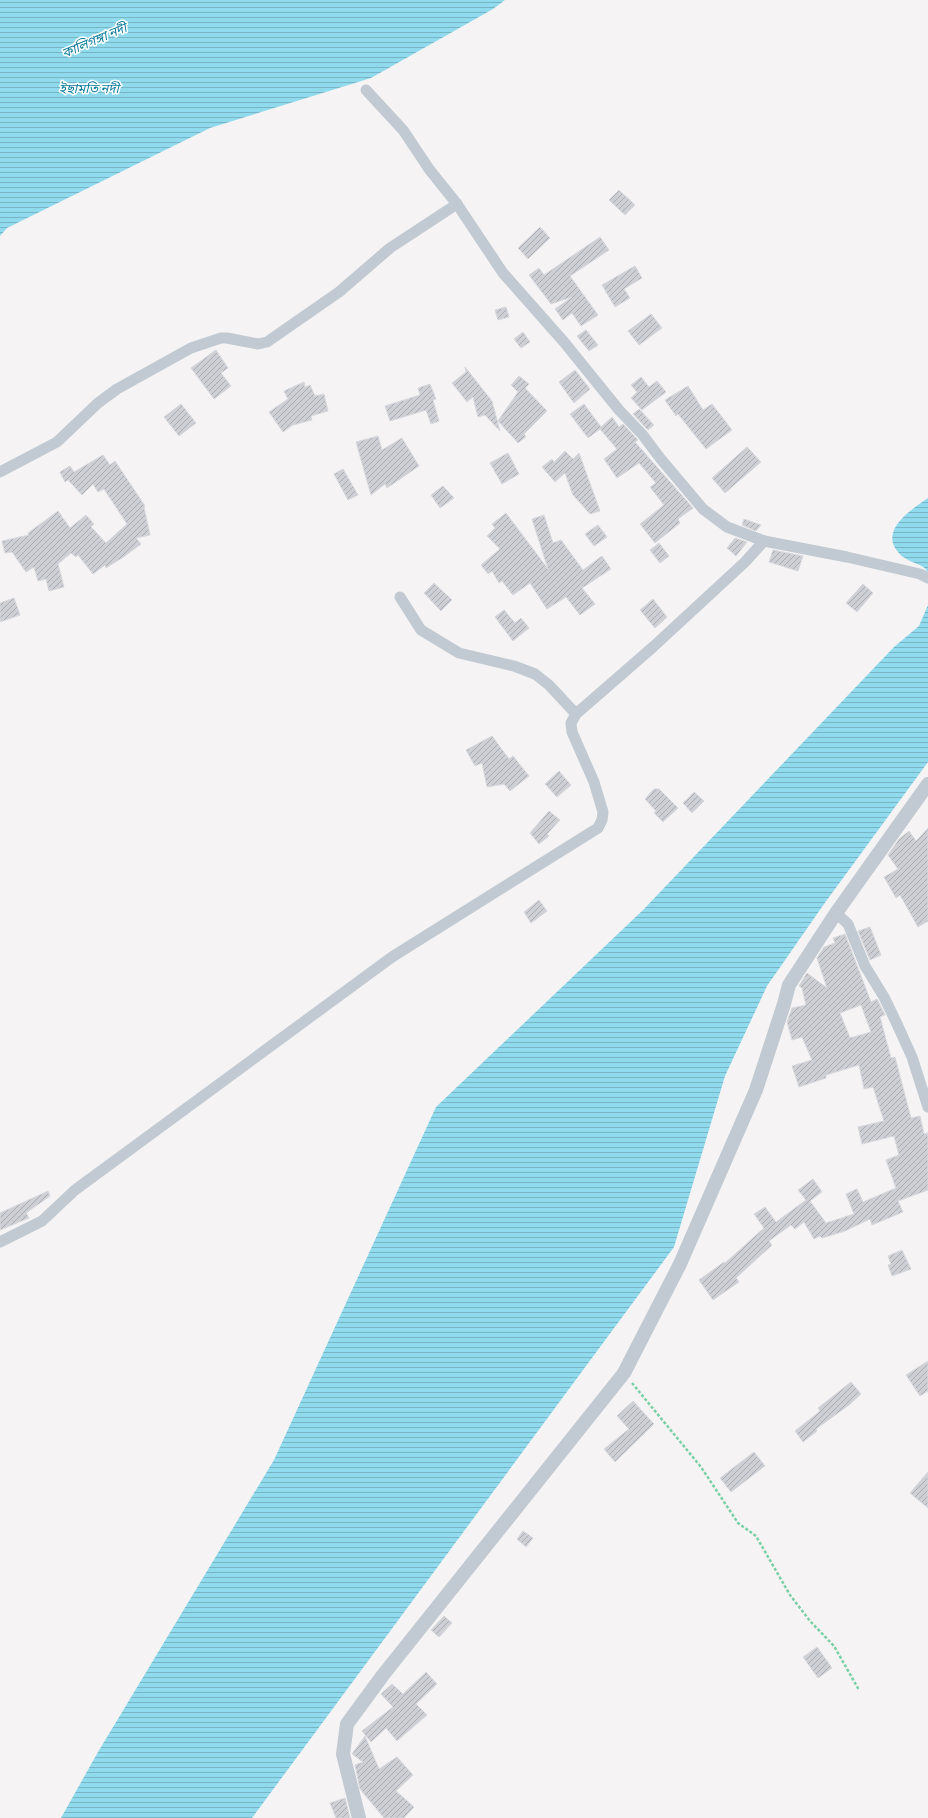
<svg xmlns="http://www.w3.org/2000/svg" width="928" height="1818" font-family="Cabin,'Noto Sans Bengali',sans-serif">
<style>
.water{fill:url(#water-rules)}
.building{fill:url(#building-hatch);stroke:#d7d9de;fill-rule:evenodd}
.lines{fill:none;stroke-linecap:round;stroke-linejoin:round}
.path{stroke:#7ad0a6;stroke-width:2.5;stroke-dasharray:3 2;stroke-linecap:butt}
.minor{stroke:#c1cad2;stroke-width:11}
.tertiary{stroke:#c1cad2;stroke-width:14}
.labels{text-anchor:middle;dominant-baseline:central;stroke-width:3;stroke-linejoin:round;paint-order:stroke}
.water-label{font-size:13px;font-style:italic;fill:#0c7c9b;stroke:#fff}
</style>
<defs>
<pattern id="water-rules" width="6" height="5" patternUnits="userSpaceOnUse"><rect width="6" height="5" fill="#90daee"/><path d="M0 2.5h6" fill="none" stroke="#78b4c4"/></pattern>
<pattern id="building-hatch" width="6" height="6" patternUnits="userSpaceOnUse"><rect width="6" height="6" fill="#cdcfd5"/><path d="M-1 1l2-2M0 6l6-6M5 7l2-2" fill="none" stroke="#a8abb0"/></pattern>
</defs>
<rect width="100%" height="100%" fill="#f5f3f3"/>
<g class="water">
<polygon points="0,0 505,0 493,9 371,78 210,128 7,228 0,236"/>
<path d="M928,498V572C922,563 913,564 905,558C902,557 900,554 898,552C879,530 912,509 928,498Z"/>
<polygon points="928,605 928,762 824,904 767,986 725,1076 674,1247 252,1818 61,1818 98,1752 274,1460 436,1107 643,910 894,647 919,626"/>
</g>
<g class="building">
<polygon points="619,190 635,205 625,215 609,200"/>
<polygon points="540,227 550,238 528,259 518,248"/>
<polygon points="600,237 609,250 570,276 598,315 581,326 572,313 563,320 555,309 572,297 551,304 529,275 539,268 544,275"/>
<polygon points="635,266 642,278 624,289 630,298 615,307 602,285"/>
<polygon points="506,307 509,317 498,320 495,310"/>
<polygon points="651,314 662,328 639,345 628,331"/>
<polygon points="586,330 598,345 589,351 577,336"/>
<polygon points="523,332 530,342 521,348 514,339"/>
<polygon points="216,350 228,368 221,373 231,386 214,399 191,368"/>
<polygon points="465,367 492,401 500,431 485,415 478,417 473,397 467,402 452,383 466,372"/>
<polygon points="575,370 590,389 574,403 559,382"/>
<polygon points="519,376 529,384 525,388 547,411 524,434 526,437 518,443 498,421 518,392 511,385"/>
<polygon points="641,377 649,387 657,381 666,392 642,410 631,398 637,392 631,385"/>
<polygon points="304,382 305,387 310,385 315,396 324,394 328,411 311,416 312,420 293,425 283,432 269,412 288,399 284,391"/>
<polygon points="430,384 436,399 433,400 439,421 431,424 426,410 390,421 385,406 420,395 418,388"/>
<polygon points="688,386 703,410 712,404 732,430 706,449 678,414 676,416 665,400"/>
<polygon points="181,404 196,423 179,436 164,417"/>
<polygon points="584,404 601,427 612,417 619,427 623,424 638,440 635,442 693,508 678,519 680,523 655,543 640,524 664,505 650,487 656,483 639,463 617,478 604,459 617,449 600,429 588,438 570,414"/>
<polygon points="639,409 654,425 648,430 633,414"/>
<polygon points="378,436 382,450 402,438 419,466 387,488 385,484 371,495 356,442"/>
<polygon points="747,447 761,462 725,493 712,478"/>
<polygon points="565,451 573,459 579,453 600,511 590,514 573,495 565,473 555,482 542,467 552,459 554,462"/>
<polygon points="508,453 519,474 502,484 490,463"/>
<polygon points="103,455 110,465 115,461 145,506 144,507 150,535 136,538 141,544 125,556 106,568 105,565 93,574 78,555 76,557 71,553 58,564 64,587 49,591 46,579 38,581 34,567 26,572 12,552 5,553 2,541 29,535 28,533 58,511 70,528 86,515 94,524 91,527 106,543 127,524 104,489 98,492 93,484 82,495 68,480 65,482 60,472 70,466 74,472"/>
<polygon points="343,469 358,495 348,500 334,474"/>
<polygon points="443,486 454,498 440,508 431,495"/>
<polygon points="506,513 548,569 532,519 544,515 553,543 561,540 583,570 602,556 611,569 582,588 595,604 580,615 566,597 547,609 530,583 513,595 502,581 499,583 492,571 488,574 481,565 500,549 487,536 495,528 492,524"/>
<polygon points="744,519 761,525 756,531 742,525"/>
<polygon points="598,525 607,537 594,546 585,534"/>
<polygon points="735,538 747,542 736,556 727,548"/>
<polygon points="659,543 669,556 660,563 650,550"/>
<polygon points="773,550 803,556 798,571 769,562"/>
<polygon points="434,583 452,600 441,611 424,593"/>
<polygon points="863,584 873,593 857,612 846,603"/>
<polygon points="14,598 20,615 0,622 0,603"/>
<polygon points="653,599 667,617 655,628 640,610"/>
<polygon points="504,610 515,623 521,618 529,628 513,641 495,617"/>
<polygon points="492,736 509,759 513,756 529,776 510,791 504,784 487,787 482,763 475,766 466,750"/>
<polygon points="559,771 571,785 557,797 545,784"/>
<polygon points="654,789 659,789 678,808 663,822 654,813 656,811 645,799"/>
<polygon points="694,792 704,801 692,813 683,803"/>
<polygon points="549,811 560,820 547,834 549,836 539,844 530,833"/>
<polygon points="928,828 928,921 918,927 900,895 896,898 884,877 898,869 888,855 899,839 909,831 916,841"/>
<polygon points="539,900 547,911 531,923 524,912"/>
<polygon points="870,927 881,955 870,960 858,931"/>
<path d="M845,934L871,1002L877,999L885,1015L880,1017L891,1058L895,1057L911,1118L920,1116L924,1134L928,1133V1190L898,1201L903,1212L872,1225L870,1219L845,1231L822,1238L820,1236L814,1239L804,1222L795,1229L791,1225L769,1241L772,1245L736,1278L739,1282L713,1300L699,1280L724,1262L725,1263L764,1228L754,1214L765,1207L776,1222L806,1200L798,1190L813,1179L822,1192L810,1201L826,1223L854,1214L846,1194L857,1189L863,1202L896,1188L886,1160L899,1155L894,1136L862,1144L858,1127L884,1121L873,1087L864,1089L859,1065L826,1075V1078L799,1087L792,1066L812,1060L802,1037L792,1040L787,1022L792,1008L806,1005L802,988L799,986L807,973L827,988L817,958L824,947L835,943L833,938ZM861,1005L871,1032L850,1038L840,1013Z"/>
<polygon points="48,1191 50,1196 26,1213 29,1218 0,1230 0,1213"/>
<polygon points="902,1250 911,1269 892,1276 888,1265 891,1264 888,1256"/>
<polygon points="928,1361 928,1391 920,1396 906,1375"/>
<polygon points="851,1382 861,1394 849,1405 816,1429 817,1431 803,1442 795,1431 820,1411 818,1408"/>
<polygon points="633,1401 654,1424 615,1462 604,1449 629,1429 617,1416"/>
<polygon points="754,1452 765,1466 731,1492 720,1478"/>
<polygon points="928,1472 928,1508 910,1493"/>
<polygon points="523,1531 533,1538 526,1547 517,1539"/>
<polygon points="444,1616 452,1623 439,1637 431,1630"/>
<polygon points="817,1647 832,1668 818,1678 803,1657"/>
<polygon points="426,1672 437,1684 416,1704 427,1715 397,1741 386,1728 371,1742 362,1731 393,1707 381,1694 392,1684 403,1694"/>
<polygon points="365,1736 379,1769 397,1757 413,1775 396,1791 414,1807 404,1818 384,1818 360,1789 355,1765 363,1762 352,1754"/>
<polygon points="345,1798 350,1818 336,1818 330,1803"/>
</g>
<g class="lines">
<polyline class="path" points="632,1383 701,1467 738,1523 756,1536 790,1595 810,1621 834,1646 859,1690"/>
<g class="minor">
<polyline points="366,90 403,130 429,169 457,204 503,273 564,342 619,410 642,434 660,458 703,509 727,527 764,541 847,557 920,574 928,578"/>
<polyline points="0,472 57,442 98,403 117,389 191,348 221,338 227,338 258,344 267,342 339,292 390,248 457,204"/>
<polyline points="400,597 421,630 459,653 514,666 535,674 549,685 576,714"/>
<polyline points="836,913 848,924 865,966 884,997 897,1024 912,1057 928,1107"/>
<polyline points="0,1242 42,1221 75,1190 392,957 598,828 602,820 603,812 594,782 572,732 571,723 576,714 653,647 745,562 764,541"/>
</g>
<polyline class="tertiary" points="359,1818 343,1754 347,1724 383,1675 624,1373 680,1264 756,1090 784,1004 789,985 836,913 928,784"/>
</g>
<g class="labels">
<g class="water-label">
<text transform="translate(94 40) rotate(-23)">কালিগঙ্গা নদী</text>
<text x="89" y="88">ইছামতি নদী</text>
</g>
</g>
</svg>
